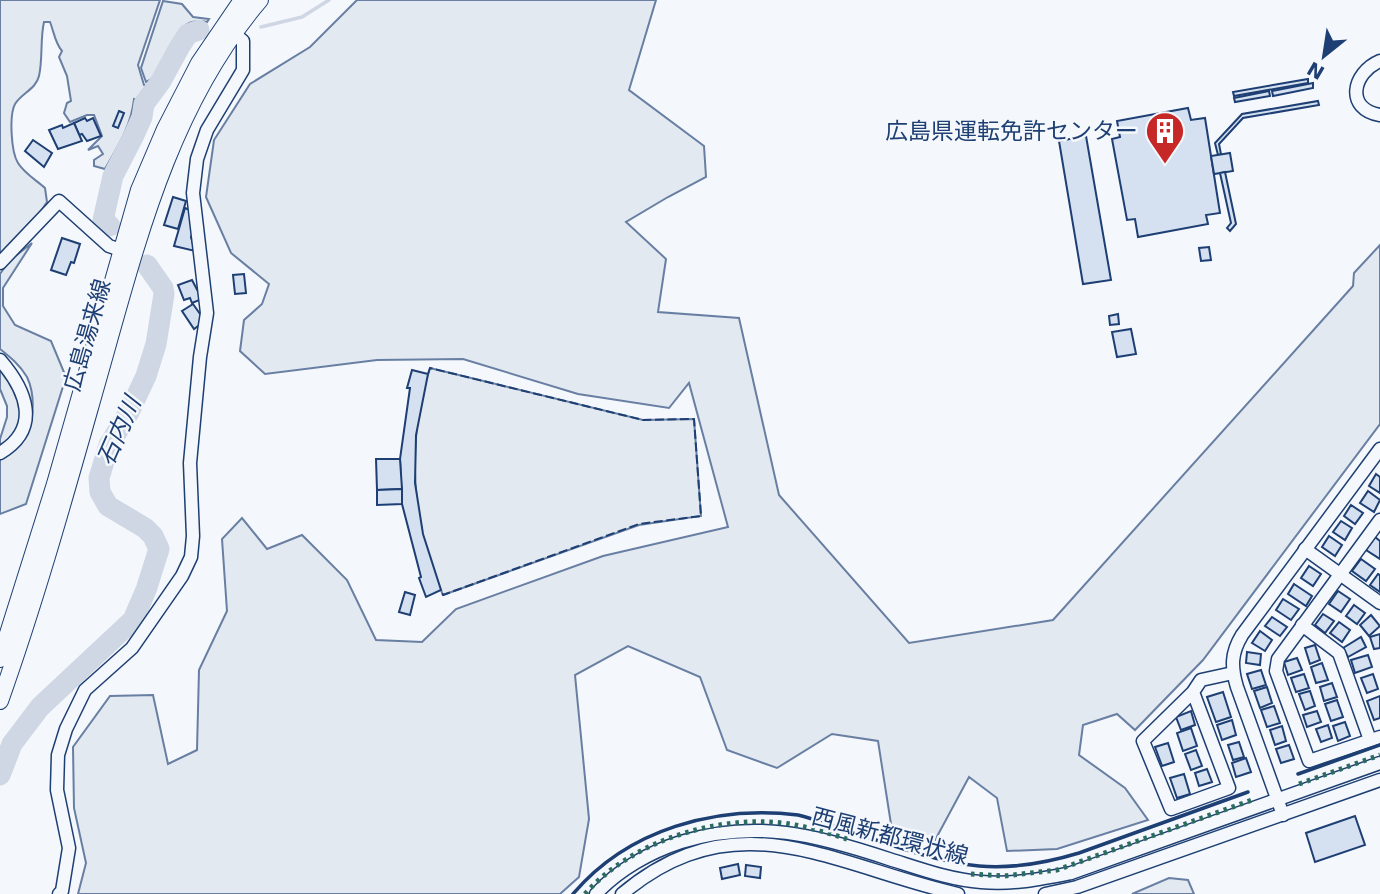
<svg xmlns="http://www.w3.org/2000/svg" width="1380" height="894" font-family="'DejaVu Sans','Noto Sans JP',sans-serif">
<style>
.green{fill:#e3e9f0;stroke:#687fa3;stroke-width:2}
.lines{fill:none;stroke-linecap:round;stroke-linejoin:round}
.stream{stroke:#cfd7e4;stroke-width:3.5}
.river{stroke:#cfd7e4;stroke-width:21}
.building{fill:#d5e0f0;stroke:#1d3f73;stroke-width:2}
.minor-casing{stroke:#1d3f73;stroke-width:15}
.major-casing{stroke:#1d3f73;stroke-width:18}
.minor{stroke:#f4f7fb;stroke-width:12}
.major{stroke:#f4f7fb;stroke-width:16}
.hedge{stroke:#2c6c60;stroke-width:5;stroke-dasharray:3.5 5;stroke-linecap:butt}
.fence{stroke:#1d3f73;stroke-width:2;stroke-dasharray:9 3.5;stroke-linecap:butt}
.wall{stroke:#1d3f73;stroke-width:3.5}
.labels{text-anchor:middle;dominant-baseline:central;stroke-width:5;stroke-linejoin:round;paint-order:stroke}
.poi-label{font-size:23px;fill:#1d3f73;stroke:#f4f7fb;text-anchor:end}
.street-label{font-size:23px;fill:#1d3f73;stroke:#f4f7fb}
.water-label{font-size:24px;font-style:italic;fill:#1d3f73;stroke:#f4f7fb}
</style>
<rect width="100%" height="100%" fill="#f4f7fb"/>
<g class="green">
<path d="M0,0H160L138,65L144,85L147,86L138,100L134,99C131,126 118,146 105,169L94,166V160L103,154L98,146L88,150L102,136L94,115H87L70,122L64,113L67,103L71,101L67,76L59,57L62,51C55,43 54,32 50,22H44C40,39 43,58 39,76C36,89 22,93 15,104C9,115 11,152 18,163C24,173 36,180 45,188L47,202L41,211L0,255Z"/>
<polygon points="357,0 656,0 629,90 704,146 706,177 668,197 626,222 666,259 658,312 739,318 779,495 909,643 1053,620 1353,286 1354,273 1380,245 1380,424 1203,660 1135,730 1117,714 1083,725 1079,755 1125,788 1148,820 1057,849 1007,851 997,798 969,777 933,844 891,824 878,741 832,734 777,768 727,750 700,677 628,646 575,675 589,819 579,877 560,894 78,894 86,863 74,808 73,747 110,696 153,695 168,764 197,750 199,670 227,611 222,539 242,518 267,549 302,535 347,580 376,640 422,642 456,609 603,556 728,527 689,383 669,408 578,394 463,359 377,360 265,374 240,351 244,320 262,304 269,284 231,253 206,197 214,140 250,84 310,47"/>
<path d="M163,1L182,4L193,17L209,19L207,22C167,13 174,70 146,82L141,68Z"/>
<path d="M32,243L3,288V306L15,325L51,341L66,377L26,504L0,514V458C6,454 13,450 19,445C35,430 36,396 27,377C20,365 10,357 0,349V274L9,261Z"/>
<path d="M0,366C16,380 28,412 16,432C13,438 5,443 0,447V439L7,417V406L0,389Z"/>
<path d="M430,368L643,420L694,419L701,516L639,525L443,595C411,526 406,441 430,368Z"/>
<polygon points="1169,878 1188,880 1194,894 1132,894"/>
</g>
<g class="lines">
<polyline class="stream" points="261,27 302,17 329,0"/>
<g class="river">
<polyline points="110,226 103,220 113,176 134,135 142,117 144,104 161,81 180,46 188,34 199,30"/>
<polyline points="0,775 12,744 40,707 133,620 146,590 159,549 153,536 145,528 108,506 100,492 99,478 109,445 129,412 146,376 156,344 164,294 163,288 147,265"/>
</g>
</g>
<g class="building">
<polygon points="1308,79 1308,83 1234,96 1233,92"/>
<polygon points="1313,83 1313,88 1273,96 1272,91"/>
<polygon points="1269,91 1270,96 1235,102 1234,98"/>
<polygon points="1318,101 1319,105 1243,118 1219,144 1221,154 1218,155 1215,143 1242,114"/>
<polygon points="1188,108 1191,120 1205,118 1220,213 1206,215 1208,224 1138,237 1135,219 1127,220 1112,139 1120,137 1117,121"/>
<polygon points="119,111 124,113 118,128 113,126"/>
<polygon points="85,118 87,121 93,118 101,136 87,141 82,134 79,135 74,123"/>
<polygon points="74,123 82,141 58,149 49,130 62,125 63,128"/>
<polygon points="1086,136 1111,280 1083,284 1059,141"/>
<polygon points="33,140 52,153 44,167 25,151"/>
<polygon points="1230,153 1233,171 1214,174 1211,156"/>
<polygon points="1225,172 1236,224 1230,231 1227,228 1231,223 1220,173"/>
<polygon points="173,197 186,201 178,229 164,225"/>
<polygon points="185,208 190,210 194,230 191,237 195,251 174,246"/>
<polygon points="62,238 80,244 74,263 71,262 66,275 51,270"/>
<polygon points="1209,247 1211,260 1201,261 1199,248"/>
<polygon points="244,274 246,293 235,294 233,275"/>
<polygon points="192,280 202,299 192,303 190,298 184,300 178,285"/>
<polygon points="193,304 205,321 194,329 182,311"/>
<polygon points="1118,314 1119,324 1110,325 1109,316"/>
<polygon points="1131,329 1136,354 1117,357 1112,332"/>
<polygon points="412,370 428,374 416,435 415,483 423,534 441,590 426,597 419,578 421,577 402,504 400,459 410,388 407,388"/>
<polygon points="376,459 400,459 402,489 377,490"/>
<polygon points="1376,474 1380,477 1380,493 1369,486"/>
<polygon points="402,489 402,504 377,505 377,490"/>
<polygon points="1368,491 1380,500 1374,512 1360,503"/>
<polygon points="1351,505 1363,513 1355,524 1344,516"/>
<polygon points="1341,521 1352,528 1345,540 1333,532"/>
<polygon points="1329,536 1342,545 1335,556 1322,547"/>
<polygon points="1375,537 1380,541 1380,559 1366,550"/>
<polygon points="1361,559 1375,569 1366,581 1352,571"/>
<polygon points="1309,566 1321,574 1313,586 1301,578"/>
<polygon points="1378,574 1380,575 1380,592 1370,585"/>
<polygon points="1294,584 1312,596 1306,606 1288,594"/>
<polygon points="1338,591 1350,599 1341,612 1329,604"/>
<polygon points="405,592 415,595 410,615 399,612"/>
<polygon points="1283,599 1299,609 1291,620 1276,610"/>
<polygon points="1354,605 1365,613 1357,624 1346,616"/>
<polygon points="1323,614 1334,621 1325,633 1315,625"/>
<polygon points="1371,615 1380,626 1369,636 1360,625"/>
<polygon points="1272,617 1287,627 1280,636 1265,626"/>
<polygon points="1339,622 1350,630 1342,642 1330,633"/>
<polygon points="1260,631 1272,640 1265,651 1252,643"/>
<polygon points="1380,634 1380,648 1374,649 1370,637"/>
<polygon points="1361,637 1366,647 1348,657 1343,648"/>
<polygon points="1315,645 1320,660 1310,664 1305,648"/>
<polygon points="1247,652 1261,654 1260,665 1246,663"/>
<polygon points="1368,655 1372,667 1355,673 1351,660"/>
<polygon points="1297,658 1302,670 1288,675 1284,662"/>
<polygon points="1322,663 1328,680 1316,683 1311,667"/>
<polygon points="1261,670 1266,685 1252,689 1247,674"/>
<polygon points="1304,674 1309,688 1296,692 1291,678"/>
<polygon points="1373,674 1378,689 1367,693 1361,678"/>
<polygon points="1332,683 1337,697 1324,701 1320,687"/>
<polygon points="1267,687 1272,703 1260,708 1254,691"/>
<polygon points="1310,691 1315,706 1305,710 1299,694"/>
<polygon points="1223,692 1231,717 1216,722 1207,697"/>
<polygon points="1380,696 1380,718 1374,720 1367,701"/>
<polygon points="1337,700 1343,717 1331,721 1325,704"/>
<polygon points="1274,706 1280,723 1267,727 1261,710"/>
<polygon points="1191,711 1195,725 1181,730 1176,717"/>
<polygon points="1317,711 1321,722 1307,727 1303,715"/>
<polygon points="1232,720 1236,735 1222,740 1217,725"/>
<polygon points="1345,722 1350,736 1338,741 1333,726"/>
<polygon points="1328,725 1332,738 1321,742 1316,729"/>
<polygon points="1282,726 1286,741 1275,745 1270,730"/>
<polygon points="1191,728 1197,746 1183,751 1177,733"/>
<polygon points="1239,742 1244,757 1233,760 1228,745"/>
<polygon points="1168,743 1174,762 1162,766 1155,747"/>
<polygon points="1289,745 1294,759 1281,763 1276,749"/>
<polygon points="1196,750 1202,766 1191,770 1185,754"/>
<polygon points="1246,758 1251,772 1236,777 1232,763"/>
<polygon points="1207,769 1212,782 1199,786 1195,773"/>
<polygon points="1184,774 1190,794 1177,798 1170,778"/>
<polygon points="1355,816 1365,845 1315,862 1306,833"/>
<polygon points="738,864 740,875 722,879 720,868"/>
<polygon points="746,865 761,867 760,878 745,876"/>
</g>
<g class="lines">
<g class="minor-casing">
<g id="minor">
<path d="M1380,61C1352,73 1345,109 1380,115"/>
<polyline points="0,263 59,201 109,246 121,250"/>
<path d="M0,360C26,390 42,428 0,453"/>
<polyline points="1380,520 1278,659 1276,671 1309,761 1380,737"/>
<polyline points="1305,549 1380,603"/>
<polyline points="1302,625 1339,653 1370,740"/>
<polyline points="1193,692 1229,788 1171,809 1143,741 1193,692 1201,680 1233,673"/>
<path d="M1283,815L1237,687C1231,667 1231,653 1242,635L1380,449"/>
<polyline points="59,894 62,891 69,848 57,790 58,755 66,729 85,690 132,648 182,576 191,557 193,536 190,463 200,357 207,313 193,193 197,159 207,130 243,70 243,41 227,28"/>
<path d="M596,894C618,870 650,852 681,842C756,819 817,835 889,859C918,868 950,880 981,882C1012,885 1041,879 1071,873L1380,763"/>
<path d="M622,894C738,797 834,866 958,894"/>
<polyline points="1045,894 1077,887 1380,780"/>
</g>
</g>
<g class="major-casing">
<g id="major">
<polyline points="0,659 55,484 139,190 165,129 199,63 242,0"/>
<path d="M0,701C38,594 68,485 99,376C136,246 169,106 260,0"/>
</g>
</g>
<use href="#minor" class="minor"/>
<use href="#major" class="major"/>
<g class="hedge">
<polyline points="1299,784 1380,755"/>
<polyline points="971,874 1004,876 1057,870 1252,800"/>
<path d="M585,894C629,844 705,819 769,822C796,823 822,831 847,839"/>
</g>
<polyline class="fence" points="428,374 430,368 643,420 694,419 701,516 639,524 443,595 441,590"/>
<g class="wall">
<polyline points="1298,774 1380,745"/>
<path d="M573,894C628,829 716,805 798,815C857,830 918,860 979,866C1013,869 1046,863 1079,853L1248,792"/>
</g>
</g>
<defs>
<g id="building-pin" transform="scale(2.0125)"><path d="M0 17L-7.5 6A9.5 9.5 0 1 1 7.5 6Z" fill="#c62828" stroke="#f4f7fb"/><path d="M-4-6H4V6H1V3H-1V6H-4ZM-2.5-4.3h1.7v1.8h-1.7ZM.8-4.3h1.7v1.8H.8ZM-2.5-1h1.7V.8h-1.7ZM.8-1h1.7V.8H.8Z" fill="#fff"/></g>
</defs>
<g fill-rule="evenodd">
<use href="#building-pin" x="1165" y="131"/>
</g>
<g class="labels">
<g class="poi-label">
<text x="1138" y="131">広島県運転免許センター</text>
</g>
<g class="street-label">
<text transform="translate(87 335) rotate(-74)">広島湯来線</text>
<text transform="translate(890 836) rotate(15)">西風新都環状線</text>
</g>
<g class="water-label">
<text transform="translate(119 431) rotate(-66)">石内川</text>
</g>
</g>
<g transform="translate(1324 56) rotate(210)" stroke="#f4f7fb" stroke-width="5" paint-order="stroke">
<path d="M0-5L12 26L0 18L-12 26Z" fill="#1d3f73"/>
<text y="-10" font-size="19" font-weight="bold" text-anchor="middle" fill="#1d3f73">N</text>
</g>
</svg>
